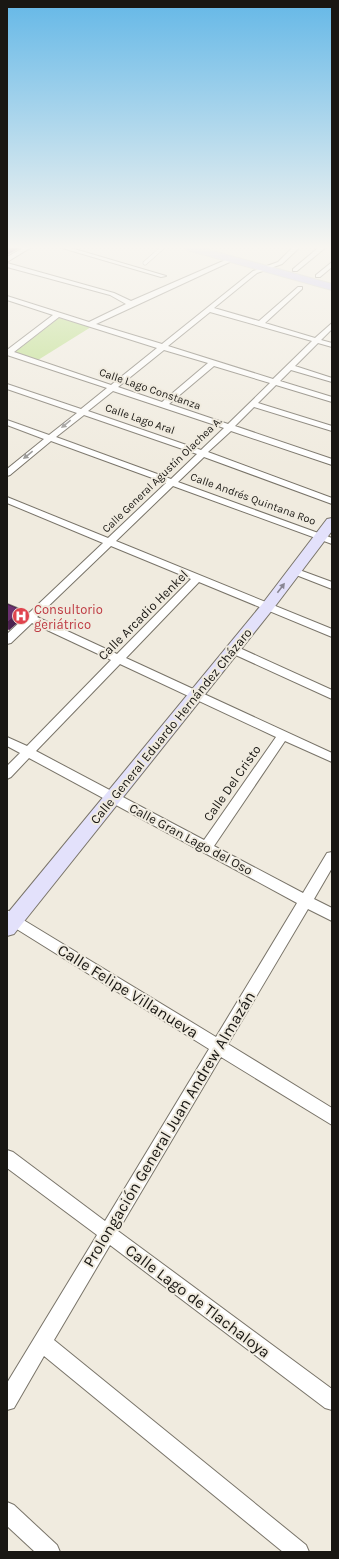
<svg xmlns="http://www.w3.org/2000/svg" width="339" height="1559" font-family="Karla,sans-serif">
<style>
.green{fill:#badd85}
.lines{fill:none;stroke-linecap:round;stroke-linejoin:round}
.lane-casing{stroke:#797469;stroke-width:4.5}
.street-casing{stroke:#797469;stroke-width:2}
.secondary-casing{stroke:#797469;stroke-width:2}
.primary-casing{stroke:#cccccb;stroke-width:2}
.lane{stroke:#fff;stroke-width:3.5}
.street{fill:#fff;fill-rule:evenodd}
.secondary{fill:#e3e1fb;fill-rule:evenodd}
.primary{fill:#c7c4f7;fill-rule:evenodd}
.wall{fill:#5e2b61}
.shaded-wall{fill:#4c234f}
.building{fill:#6d3271;stroke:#4c234f}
.oneway{fill:#989795}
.oneway2{fill:#888693}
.labels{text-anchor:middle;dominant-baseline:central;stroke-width:4;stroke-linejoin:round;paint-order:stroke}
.far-street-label{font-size:11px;fill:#191713;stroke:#f0ebdf}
.health-label{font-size:13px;fill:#be3a42;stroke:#f0ebdf;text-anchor:start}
.street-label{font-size:13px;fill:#191713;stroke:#f0ebdf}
.near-street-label{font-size:16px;fill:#191713;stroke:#f0ebdf}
</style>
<rect width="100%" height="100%" fill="#f0ebdf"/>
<polygon class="green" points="59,318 91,327 38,360 15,352"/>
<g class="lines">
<g class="lane-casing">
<polyline id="lane" points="145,263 162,248"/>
</g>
<g class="street-casing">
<g id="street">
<polygon points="23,248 30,248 7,262 7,257"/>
<polygon points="62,248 71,248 166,276 161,277"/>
<path d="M292,248H299L282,264L257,273L214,308L259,321L298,287H302V289L265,323L315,338L332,323V329L321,340L332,343V347L318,343L295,366L332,378V382L291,370L280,381L332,397V402L276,385L258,403L332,426V431L254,407L235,426L332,459V465L231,431L208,452L332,498V504L204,457L178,482L332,538V544L173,486L116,541L332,629V637L199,582L126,658L332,753V762L285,741L214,846L303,893L327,853L332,852V868L314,899L332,908V921L308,909L228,1044L332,1108V1125L221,1057L118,1231L332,1389V1410L325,1408L110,1245L54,1340L306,1545L309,1552H283L44,1356L14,1408L7,1410V1383L97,1235L7,1168V1150L13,1152L105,1221L209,1049L7,923V910L216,1037L297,903L29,758L11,777L7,779V766L20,753L7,746V737L27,746L111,660L32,623L11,643L7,644V634L23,619L7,611V604L29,613L103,543L7,503V497L108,538L166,483L51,441L10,475L7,476V469L44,439L7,425V420L49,435L77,413L7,389V384L81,409L107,388L7,355V350L53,315L7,300V296L89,322L126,304L110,295L7,267V263L114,293L131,301L230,258H234V260L96,324L162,344L253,271L278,262ZM210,312L312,341L273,379L168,346ZM59,317L157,348L111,385L14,352ZM164,350L208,363L162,402L118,387ZM214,366L270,383L228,424L169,404ZM113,391L224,428L201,450L88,411ZM84,415L197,454L171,479L56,437ZM111,546L191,579L117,654L37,617ZM120,664L276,737L204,840L36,751Z"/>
<polygon points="318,248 325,248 297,271 293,271 293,269"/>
<polygon points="332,262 332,267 320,277 316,277 316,275"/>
<polygon points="294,568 332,582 332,589 291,573 289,571"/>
<polygon points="233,645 332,690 332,699 229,652 228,649 229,646"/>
<polygon points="7,1502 14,1505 57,1545 60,1552 35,1552 7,1526"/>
</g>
</g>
<g class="secondary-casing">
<polygon id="secondary" points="332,518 332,531 273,609 14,934 7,936 7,914 263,603 327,519"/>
</g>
<g class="primary-casing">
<polygon id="primary" points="186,248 202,248 332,284 332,290 187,250"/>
</g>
<use href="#lane" class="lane"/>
<use href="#street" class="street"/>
<use href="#secondary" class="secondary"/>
<use href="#primary" class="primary"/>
</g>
<polygon class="wall" points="7,604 21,610 23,618 9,630 7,629"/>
<g class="shaded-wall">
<polygon points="7,248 20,248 7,255"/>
<polygon points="21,610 23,618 9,630 8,622"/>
</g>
<polygon class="building" points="7,604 21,610 8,622 7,622"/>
<defs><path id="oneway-solid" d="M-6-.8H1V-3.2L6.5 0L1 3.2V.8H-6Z"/></defs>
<g class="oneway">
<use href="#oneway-solid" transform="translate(66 424) rotate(141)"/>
<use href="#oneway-solid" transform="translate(28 455) rotate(141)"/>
</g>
<use class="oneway2" href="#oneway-solid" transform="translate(281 588) rotate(-53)"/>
<linearGradient id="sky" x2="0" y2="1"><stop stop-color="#65b8e7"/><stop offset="0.53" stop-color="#f8f6f1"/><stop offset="1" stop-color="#f8f6f1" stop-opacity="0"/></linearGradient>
<rect width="339" height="466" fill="url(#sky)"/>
<defs>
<g id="hospital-disc" transform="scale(0.9)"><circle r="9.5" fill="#e0444e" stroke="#f0ebdf"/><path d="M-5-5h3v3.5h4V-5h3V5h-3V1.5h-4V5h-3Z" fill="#fff"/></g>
</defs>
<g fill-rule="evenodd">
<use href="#hospital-disc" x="21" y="616"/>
</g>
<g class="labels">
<g class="far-street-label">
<text transform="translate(150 389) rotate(19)">Calle Lago Constanza</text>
<text transform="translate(140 419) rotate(19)">Calle Lago Aral</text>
<text transform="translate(162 475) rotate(-44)">Calle General Agustín Olachea A.</text>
<text transform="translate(253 499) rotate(20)">Calle Andrés Quintana Roo</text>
</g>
<g class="health-label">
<text x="34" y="609">Consultorio<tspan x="34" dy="15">geriátrico</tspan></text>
</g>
<g class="street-label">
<text transform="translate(143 615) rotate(-45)">Calle Arcadio Henkel</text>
<text transform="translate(171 726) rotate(-51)">Calle General Eduardo Hernández Cházaro</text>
<text transform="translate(232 783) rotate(-55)">Calle Del Cristo</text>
<text transform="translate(191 839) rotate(28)">Calle Gran Lago del Oso</text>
</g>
<g class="near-street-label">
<text transform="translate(128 991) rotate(32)">Calle Felipe Villanueva</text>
<text transform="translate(169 1129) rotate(-59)">Prolongación General Juan Andrew Almazán</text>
<text transform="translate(198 1301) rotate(37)">Calle Lago de Tlachaloya</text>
</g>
</g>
<rect width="339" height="1559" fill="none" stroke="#191713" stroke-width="16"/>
</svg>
